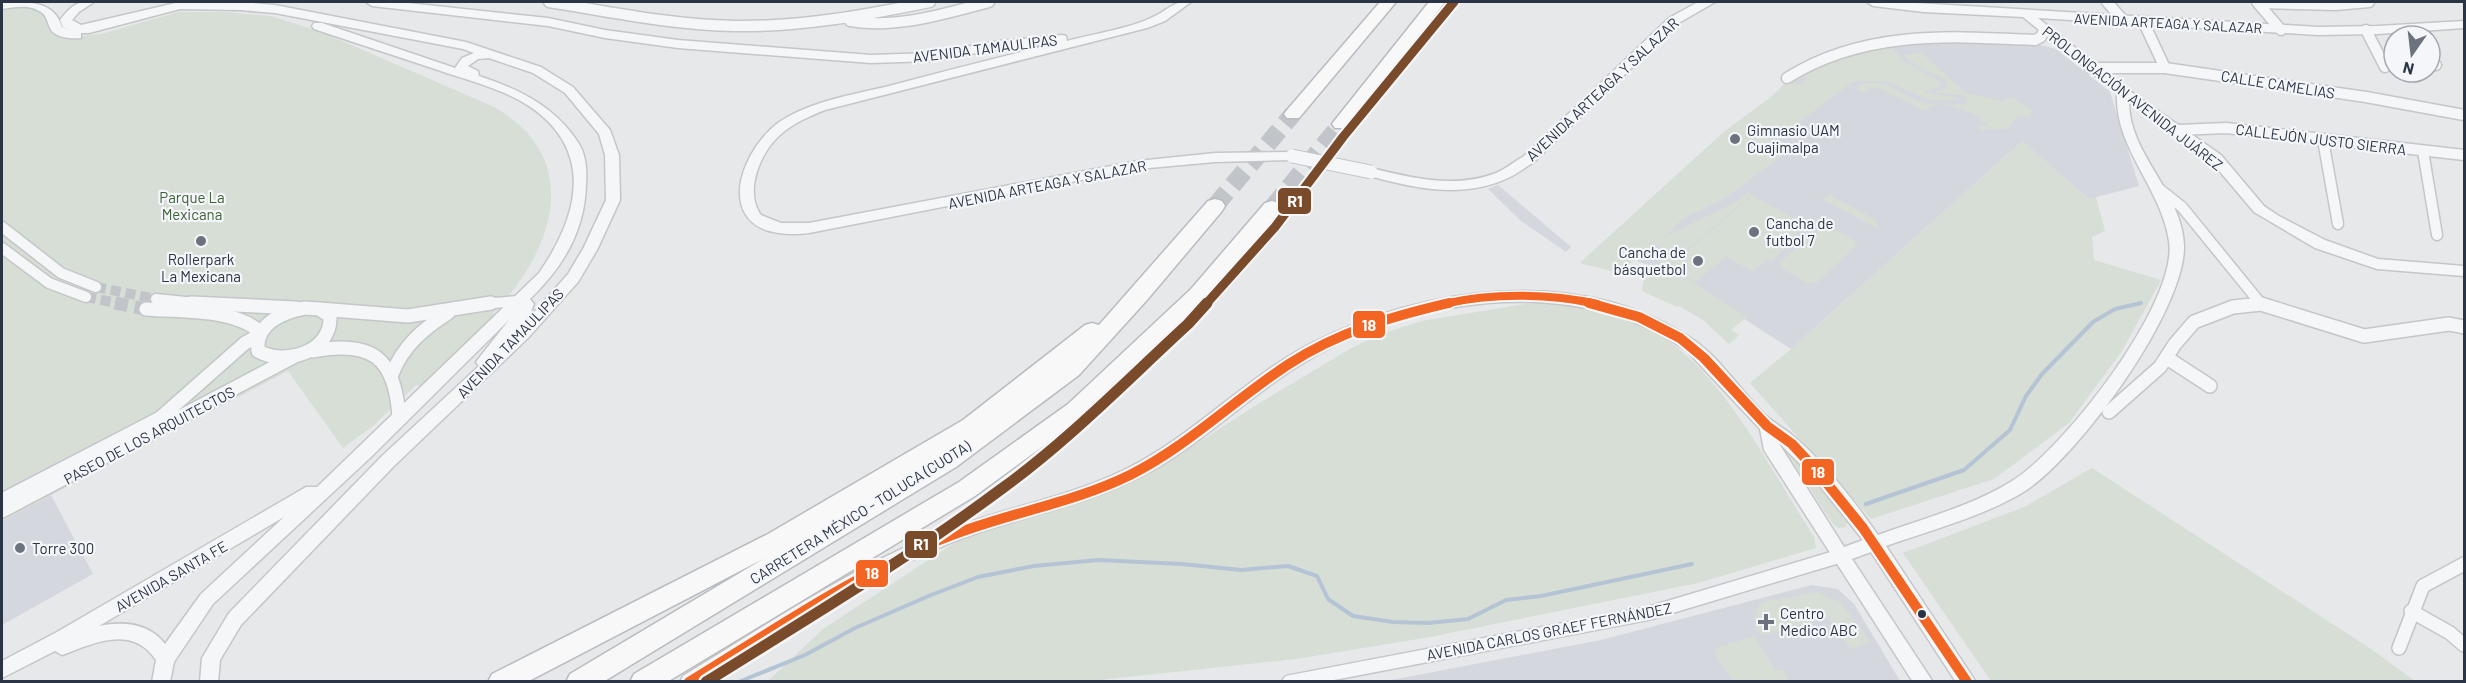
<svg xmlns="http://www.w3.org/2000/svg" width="2466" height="683" font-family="Barlow,sans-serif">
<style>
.built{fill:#d4d7dd}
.green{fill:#d6ded6}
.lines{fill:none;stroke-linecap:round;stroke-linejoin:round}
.stream-far1{stroke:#b4c4d5;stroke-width:3}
.stream{stroke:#b4c4d5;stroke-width:4}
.minor-tunnel-far1{stroke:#c1c4c9;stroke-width:10;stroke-dasharray:10 5;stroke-linecap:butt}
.minor-tunnel{stroke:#c1c4c9;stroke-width:13;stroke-dasharray:13 7;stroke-linecap:butt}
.motorway-tunnel{stroke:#c1c4c9;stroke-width:18;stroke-dasharray:18 9;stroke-linecap:butt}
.minor-far1-casing{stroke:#c4c6c8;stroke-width:13}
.minor-casing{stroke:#c4c6c8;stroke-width:16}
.tertiary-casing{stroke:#c4c6c8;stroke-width:3}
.motorway-casing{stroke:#b8bbbf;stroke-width:3}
.minor-far1{stroke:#f5f6f7;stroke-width:10}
.minor{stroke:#f5f6f7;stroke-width:13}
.tertiary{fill:#f5f6f7;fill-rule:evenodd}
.motorway{fill:#f8f8f8;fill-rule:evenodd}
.tertiary-bridge-casing{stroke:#c4c6c8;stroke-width:15;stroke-linecap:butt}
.tertiary-bridge{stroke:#f5f6f7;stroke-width:13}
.bus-1-far1-casing{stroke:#f4f6f9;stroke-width:11}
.bus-1-casing{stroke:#f4f6f9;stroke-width:14}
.bus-1-far1{stroke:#f26522;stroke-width:8}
.bus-1{stroke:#f26522;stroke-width:10}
.rail-1-far1-casing{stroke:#f4f6f9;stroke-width:13}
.rail-1-casing{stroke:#f4f6f9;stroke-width:16}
.rail-1-far1{stroke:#7a4b2a;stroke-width:9}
.rail-1{stroke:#7a4b2a;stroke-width:11}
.poi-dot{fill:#6c737f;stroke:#f4f6f9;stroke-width:2}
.bus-dot{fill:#2b3445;stroke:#f4f6f9;stroke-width:2}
.labels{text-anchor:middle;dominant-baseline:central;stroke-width:4.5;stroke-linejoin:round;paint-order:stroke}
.far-street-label{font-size:14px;fill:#2b3445;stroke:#f4f6f9}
.street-label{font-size:15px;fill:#2b3445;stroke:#f4f6f9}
.poi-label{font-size:15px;fill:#2b3445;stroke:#f4f6f9;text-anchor:start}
.park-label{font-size:15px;fill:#3f6138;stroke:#f4f6f9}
.line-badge{stroke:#f4f6f9;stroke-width:2}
.badge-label{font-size:16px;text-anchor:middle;font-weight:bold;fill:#fff}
</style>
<rect width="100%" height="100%" fill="#e6e8ea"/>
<g class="built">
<polygon points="1910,42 2033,43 2056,49 2110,92 2139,186 2089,199 2022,141 1791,349 1684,280 1660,270 1635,260 1616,272 1580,263 1725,131 1770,98 1789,80 1848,53"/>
<polygon points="1498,185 1571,247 1566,252 1521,221 1488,189"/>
<polygon points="51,495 93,574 2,625 2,521"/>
<polygon points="1812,585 1838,589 1854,604 1900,681 1381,682 1601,640"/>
</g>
<g class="green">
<path d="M25,5L43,9L51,25L81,36L101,34L178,12H223L271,16L319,31L492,106C585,157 555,250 493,313L494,315L421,386L416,385L373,426L343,448L288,371L2,521V6Z"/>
<path d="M1885,46L1888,50L1893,49L1905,62L1941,82L1939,87L1925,91L1927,93L1957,97L1961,100H1928L1888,82L1860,81L1851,83L1777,139L1794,150L1784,154L1724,199L1682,219L1664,238C1690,222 1722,212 1749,193L1752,194L1668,266L1647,271L1649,266L1652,267L1670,254L1655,244L1637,257L1641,263L1635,260L1616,272L1580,263L1723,133L1770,98L1790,80L1800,85L1807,79L1798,73L1850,52L1855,56L1860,55L1857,51Z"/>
<path d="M1921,52L1966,93L2002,101L2011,97L2032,110L2029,117L2019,115L2007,129H1985L1980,131L1978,127L1988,126L1976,115L1954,107L1938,105L1923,110L1880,89L1872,88L1865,93L1856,88C1880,71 1903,99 1926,103C1938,106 1952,104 1964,104L1968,102L1963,95L1933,92L1947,88L1945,79L1922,69L1903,55Z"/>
<polygon points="2022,141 2089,199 2096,197 2105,231 2092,237 2094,260 2161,280 2122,351 2069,423 1994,479 1871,519 1750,383 1791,349"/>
<polygon points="1829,194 1876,220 1880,230 1822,199"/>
<polygon points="1752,195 1806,225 1792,238 1794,240 1771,261 1767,259 1753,272 1715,250 1726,257 1695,282 1670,266"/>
<polygon points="1824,224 1854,240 1857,245 1817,283 1807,283 1781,268 1780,262"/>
<polygon points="1672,269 1747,317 1731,330 1739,335 1729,344 1703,320 1679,306 1677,307 1642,291 1644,277"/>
<path d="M1525,304C1574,303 1629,313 1670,342C1730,386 1773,474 1814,537L1816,548L1698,583L1430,637L1296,659L1081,682H767L823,629L965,536L1092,498L1139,478L1162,466L1258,404L1348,350L1378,335L1422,321Z"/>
<polygon points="1778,440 1782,440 1847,523 1846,527 1839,528 1833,524"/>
<polygon points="2092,468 2371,649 2415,681 1991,681 1903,553 2024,507"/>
<path d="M1816,592L1840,602L1871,642L1851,649L1828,617L1763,636L1756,629C1756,618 1754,608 1763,602Z"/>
<polygon points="1754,636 1775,670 1783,670 1789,681 1733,681 1716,658 1715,652 1718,647"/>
</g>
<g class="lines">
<polyline class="stream-far1" points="2136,304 2141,303"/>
<g class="stream">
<polyline points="1866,504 1964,470 2010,430 2026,396 2042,374 2093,322 2115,309 2141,303"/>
<polyline points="741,681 805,655 855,628 931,595 978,577 1034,566 1098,560 1182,564 1241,570 1288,566 1317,576 1328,599 1353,616 1393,622 1428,623 1468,619 1506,600 1541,596 1692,564"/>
</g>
<g class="minor-tunnel-far1">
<polyline points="96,287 156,299"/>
<polyline points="86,297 122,304"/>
</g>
<polyline class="minor-tunnel" points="115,303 146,309"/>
<g class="motorway-tunnel">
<polyline points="1215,206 1293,114"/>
<polyline points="1272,208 1341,124"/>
</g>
<g class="minor-far1-casing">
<g id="minor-far1">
<path d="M549,2C611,12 672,25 735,26C801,27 866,15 930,2"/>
<polyline points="2107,2 2123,20"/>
<polyline points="2257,2 2281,30"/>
<polyline points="2259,3 2336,5 2369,2"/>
<path d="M850,21C897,29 944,14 989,2"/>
<polyline points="2143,21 2165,68"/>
<polyline points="2366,30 2385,67"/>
<polyline points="2430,64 2436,65"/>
<polyline points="2090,68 2165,68 2366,97 2464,115"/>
<path d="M1787,78C1863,30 1949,36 2035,40L2041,37L2044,30"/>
<polyline points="2178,130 2226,128 2464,155"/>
<polyline points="2323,140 2338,224"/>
<polyline points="2423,151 2437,235"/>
<polyline points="2158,188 2182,207 2261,304"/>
<polyline points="2,227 61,273 96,287"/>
<polyline points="2,248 49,283 86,297"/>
<polyline points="156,299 205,304"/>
<polyline points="481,304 519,301"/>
<polyline points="2259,304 2262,304"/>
</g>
</g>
<g class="minor-casing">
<g id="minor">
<polyline points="191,303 296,308"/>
<path d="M305,308L319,309L330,316C332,352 285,366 258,351C255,324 282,312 305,308Z"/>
<path d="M146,309C181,312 234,308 260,332"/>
<polyline points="319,309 408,316 491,303"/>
<path d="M312,351C372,340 395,357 399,417"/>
<polyline points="2167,358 2210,386"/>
<path d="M392,374C403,346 423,329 448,313"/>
<polyline points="2109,412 2160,367 2175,344 2194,322 2233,307 2261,304 2364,336 2449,324 2464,327"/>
<polyline points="2,500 160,418 245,343 258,336"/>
<polyline points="2,511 295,356"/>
<polyline points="2411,611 2450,633 2464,645"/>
<polyline points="2399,648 2423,586 2464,564"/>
<polyline points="1289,682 1650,613 1840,556"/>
</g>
</g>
<g class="tertiary-casing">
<g id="tertiary">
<path d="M2,2C27,2 54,0 62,27L74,31L63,27L60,20C70,7 77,0 94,2L79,12L72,20L81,25L180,2H240L275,5L466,42L541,67L573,87L610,130L619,155L620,200L597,250L578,282L528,338L394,466L241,625L220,660L218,682H200L202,658L229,613L382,456L479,366L476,362L479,358L509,320L371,457L213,604L174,662L170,682H152L156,660C132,624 94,643 62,655L55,651L2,678V661L57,632L306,487H317L539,273C578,217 596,151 529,106C501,88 466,80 435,69C395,56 354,42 314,29L312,26L314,23H322L455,68L462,58L474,53L463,49L275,13L240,10L180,9L89,33H81V38C72,39 54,38 50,28C47,22 47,16 41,12C29,4 15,7 2,9ZM489,58L533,73L565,93L599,134L605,155L606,200L583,249L568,274L520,328L529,316L534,304L530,299C563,267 585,231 586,184C587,170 586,155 579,144C556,107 519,89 479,76L478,71L468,66L478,59ZM284,517L201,594L165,644C149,623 123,621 99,626Z"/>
<path d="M366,2H399L548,18L605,30L678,40L871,55L931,53L999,41L1062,35L1066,36L1067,41C1096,33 1131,29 1157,15C1170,8 1176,0 1191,2L1165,21L1147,28L825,110C810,116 793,123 780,135C760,153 744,191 761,215L781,223H809L1138,161L1215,153L1292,152L1299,156L1292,160L1215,162L1138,169L809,233C792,235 766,235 752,222C723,195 752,142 778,123C810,101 852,95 889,86C945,71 1001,57 1057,43L999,49L931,61L871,63L678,48L605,38L548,26L372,6Z"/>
<path d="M1698,2H1715L1677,24L1534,162C1526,167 1518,173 1510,177C1464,200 1412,188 1366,175L1364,172L1371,168C1412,178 1455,189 1496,173C1506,169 1515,161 1524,156L1669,18Z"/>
<path d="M1867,2H1899L2318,27L2378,26L2464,21V28L2378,34L2318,35L2038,18L2127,89L2221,155L2264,206L2279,216L2325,240L2378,259L2464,266V276L2377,269L2315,248L2254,212L2211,161L2129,102C2129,155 2182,192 2184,245C2186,310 2079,456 2025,491C1985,516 1931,530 1886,546L1976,682H1956L1871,552L1852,559L1933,682H1913L1764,450L1760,429L1687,351C1577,271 1404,297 1295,368C1240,403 1193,452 1134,480C1073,510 1005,519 943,546C860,581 783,634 706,682H680L683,676C762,628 846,571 931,536C993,510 1061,500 1122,471C1192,438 1244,378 1312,343C1425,287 1574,265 1686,335C1718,354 1738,388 1764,414C1774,423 1787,430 1797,439C1828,467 1854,501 1878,535C1922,519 1972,506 2012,481C2063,450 2179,302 2169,241C2161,187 2114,148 2117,93L2023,17L1924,12L1873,6ZM1778,442L1811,475L1863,540L1844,547Z"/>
</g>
</g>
<g class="motorway-casing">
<g id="motorway">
<polygon points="1380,2 1396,2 1299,118 1287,118 1284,114 1287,110"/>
<polygon points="1429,2 1445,2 1347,128 1335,128 1332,124 1335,120"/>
<polygon points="1215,199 1222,201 1225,206 1222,211 1147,300 1079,375 956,467 603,682 566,682 570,674 765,558 527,682 488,682 492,674 768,534 963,420 1085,325 1092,323 1099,325 1208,201"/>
<polygon points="1272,201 1279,203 1282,208 1279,213 1205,299 1084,416 975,496 667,682 630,682 634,674 959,482 1068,404 1191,289 1265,203"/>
</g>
</g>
<use href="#minor-far1" class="minor-far1"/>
<use href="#minor" class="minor"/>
<use href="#tertiary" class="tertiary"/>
<use href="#motorway" class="motorway"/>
<g class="tertiary-bridge-casing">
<polyline id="tertiary-bridge" points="1292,156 1371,172"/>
</g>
<use href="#tertiary-bridge" class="tertiary-bridge"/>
<g class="bus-1-far1-casing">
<path id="bus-1-far1" d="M1443,304C1491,293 1548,293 1597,304"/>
</g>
<g class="bus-1-casing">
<g id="bus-1">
<polyline points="1589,303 1639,317 1680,338 1704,358 1767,426 1792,444 1817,471 1863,528 1967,682"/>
<path d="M689,682C769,633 851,577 937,541C1000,514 1069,505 1130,475C1188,446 1235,399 1289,364C1338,332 1393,316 1449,303"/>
</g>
</g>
<use href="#bus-1-far1" class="bus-1-far1"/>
<use href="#bus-1" class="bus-1"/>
<g class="rail-1-far1-casing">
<polyline id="rail-1-far1" points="1206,304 1275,227 1343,137 1454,2"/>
</g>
<g class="rail-1-casing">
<path id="rail-1" d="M706,682C805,620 906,560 1000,490C1068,441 1127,380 1188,324L1207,303"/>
</g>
<use href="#rail-1-far1" class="rail-1-far1"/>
<use href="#rail-1" class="rail-1"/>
</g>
<g class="poi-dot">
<circle cx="1735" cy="139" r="6"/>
<circle cx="1754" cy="232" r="6"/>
<circle cx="201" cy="241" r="6"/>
<circle cx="1698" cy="261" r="6"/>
<circle cx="20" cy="548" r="6"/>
<path d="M1763 613h6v6h6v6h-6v6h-6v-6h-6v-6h6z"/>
</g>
<circle class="bus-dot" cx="1922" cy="614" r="5"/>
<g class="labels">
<g class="far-street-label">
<text transform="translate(2168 23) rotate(3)">AVENIDA ARTEAGA Y SALAZAR</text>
</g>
<g class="street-label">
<text transform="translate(985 48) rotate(-7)">AVENIDA TAMAULIPAS</text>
<text transform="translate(2278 84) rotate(9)">CALLE CAMELIAS</text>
<text transform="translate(1602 89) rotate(-43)">AVENIDA ARTEAGA Y SALAZAR</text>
<text transform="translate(2133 98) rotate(38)">PROLONGACIÓN AVENIDA JUÁREZ</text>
<text transform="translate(2321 139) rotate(7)">CALLEJÓN JUSTO SIERRA</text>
<text transform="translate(1047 184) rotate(-11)">AVENIDA ARTEAGA Y SALAZAR</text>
<text transform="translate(510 343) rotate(-46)">AVENIDA TAMAULIPAS</text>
<text transform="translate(149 435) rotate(-28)">PASEO DE LOS ARQUITECTOS</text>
<text transform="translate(860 512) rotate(-32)">CARRETERA MÉXICO - TOLUCA (CUOTA)</text>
<text transform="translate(171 576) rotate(-30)">AVENIDA SANTA FE</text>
<text transform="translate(1549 631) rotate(-11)">AVENIDA CARLOS GRAEF FERNÁNDEZ</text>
</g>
<g class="poi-label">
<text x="1747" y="130">Gimnasio UAM<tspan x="1747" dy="17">Cuajimalpa</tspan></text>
<text x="1766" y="223">Cancha de<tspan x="1766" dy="17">futbol 7</tspan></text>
<text x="1686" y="252" text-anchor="end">Cancha de<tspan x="1686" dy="17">básquetbol</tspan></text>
<text x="201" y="259" text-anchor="middle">Rollerpark<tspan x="201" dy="17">La Mexicana</tspan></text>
<text x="32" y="548">Torre 300</text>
<text x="1780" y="613">Centro<tspan x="1780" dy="17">Medico ABC</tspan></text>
</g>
<g class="park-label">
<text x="192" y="197">Parque La<tspan x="192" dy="17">Mexicana</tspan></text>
</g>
</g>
<g class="line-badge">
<rect x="1277" y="187" width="35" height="28" rx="6" fill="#7a4b2a"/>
<rect x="1352" y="310" width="34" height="29" rx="6" fill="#f26522"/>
<rect x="1801" y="458" width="34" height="28" rx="6" fill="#f26522"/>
<rect x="904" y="530" width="34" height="29" rx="6" fill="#7a4b2a"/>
<rect x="855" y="559" width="34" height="29" rx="6" fill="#f26522"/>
</g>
<g class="badge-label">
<text x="1295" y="207">R1</text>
<text x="1369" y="331">18</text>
<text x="1818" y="478">18</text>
<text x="921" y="550">R1</text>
<text x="872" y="579">18</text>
</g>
<rect width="2466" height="683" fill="none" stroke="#2b3445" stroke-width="6"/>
<g transform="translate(2412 54) rotate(194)"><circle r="28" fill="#f4f6f9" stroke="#a4a8b1" stroke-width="1.5"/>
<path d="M0-4.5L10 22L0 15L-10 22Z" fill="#6c737f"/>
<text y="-9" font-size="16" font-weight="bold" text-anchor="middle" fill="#2b3445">N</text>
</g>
</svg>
